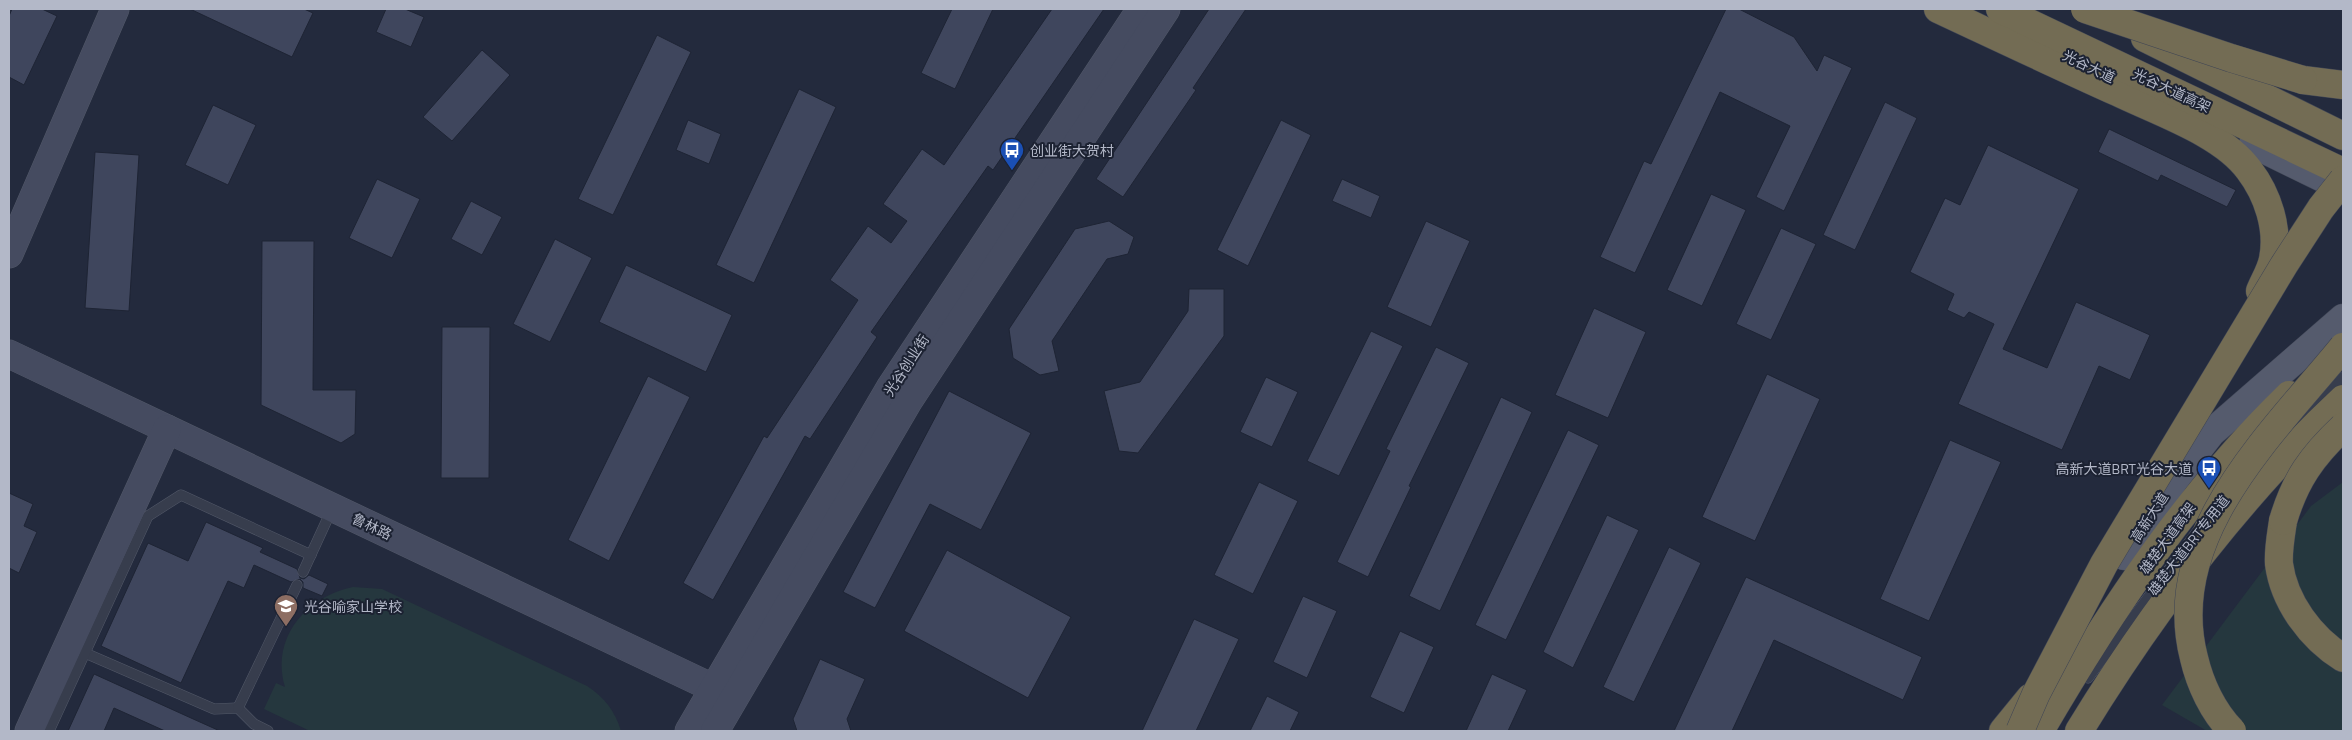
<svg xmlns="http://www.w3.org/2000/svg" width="2352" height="740" font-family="'Titillium Web','Noto Sans SC',sans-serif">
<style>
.green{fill:#25373e}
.building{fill:#3f465d;stroke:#1e2434}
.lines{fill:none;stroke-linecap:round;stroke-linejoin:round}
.lane-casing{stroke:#525868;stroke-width:11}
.secondary-casing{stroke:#525868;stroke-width:29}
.primary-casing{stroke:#404656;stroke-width:29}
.highway-casing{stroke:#3f4555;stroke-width:29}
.lane{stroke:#373d4d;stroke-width:10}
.secondary{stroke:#454b60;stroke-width:28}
.primary{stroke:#555b6d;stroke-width:28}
.highway{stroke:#736c54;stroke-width:28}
.highway-bridge-casing{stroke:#3f4555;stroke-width:29;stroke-linecap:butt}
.highway-bridge{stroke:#736c54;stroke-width:28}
.labels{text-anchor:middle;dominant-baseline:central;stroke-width:4;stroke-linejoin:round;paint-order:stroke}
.street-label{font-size:14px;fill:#b3b8c8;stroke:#1c2232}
.poi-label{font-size:14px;fill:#b3b8c8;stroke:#1c2232;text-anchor:start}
</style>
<rect width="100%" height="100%" fill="#232a3d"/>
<g class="green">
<polygon points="2343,482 2343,731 2207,731 2162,705 2311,506"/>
<path d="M353,587L382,589L587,686C605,698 615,711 621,731H310L264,709L276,683L285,687C270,638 307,596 353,587Z"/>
</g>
<g class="building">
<polygon points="12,9 42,9 57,16 24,85 9,77 9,16"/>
<polygon points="190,9 304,9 313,13 292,57"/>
<polygon points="386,9 405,9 424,17 411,47 376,32"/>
<polygon points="952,9 993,9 955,89 921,73"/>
<polygon points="1052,9 1104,9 993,170 988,166 871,332 877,337 810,439 805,436 713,600 683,583 764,436 767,438 858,300 830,280 868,226 891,243 907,221 883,204 922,149 944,165"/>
<polygon points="1209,9 1246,9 1193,88 1196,90 1123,197 1096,179"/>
<polygon points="1726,9 1739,9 1794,37 1817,71 1824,55 1852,68 1784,211 1756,197 1790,126 1720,92 1635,273 1600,257 1644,161 1651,164"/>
<polygon points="657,35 691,52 613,215 578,199"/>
<polygon points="482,50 510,75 452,141 423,117"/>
<polygon points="799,89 836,107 754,283 716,265"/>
<polygon points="1885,102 1917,118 1855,250 1823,235"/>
<polygon points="213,105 256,125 228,185 185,165"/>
<polygon points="688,120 721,134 709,164 676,150"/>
<polygon points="1281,120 1311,135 1248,266 1217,250"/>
<polygon points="2109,129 2236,190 2227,207 2161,175 2158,181 2098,152"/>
<polygon points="1988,145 2079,189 2003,349 2047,368 2076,302 2150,335 2130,380 2099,366 2062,450 1958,404 1994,324 1969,312 1964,318 1947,310 1954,294 1910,272 1945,198 1960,205"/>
<polygon points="95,152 139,155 129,311 85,308"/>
<polygon points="377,179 420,199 392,258 349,238"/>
<polygon points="1342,179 1380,196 1371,218 1332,201"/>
<polygon points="1711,194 1746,210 1702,306 1667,290"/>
<polygon points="471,201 502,217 482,255 451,239"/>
<polygon points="1109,221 1134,237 1128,254 1107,259 1052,341 1059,371 1040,375 1013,358 1009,329 1075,229"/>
<polygon points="1426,221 1470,241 1431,327 1387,307"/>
<polygon points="1781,228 1816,244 1771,340 1736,324"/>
<polygon points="555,239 592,258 550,342 513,324"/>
<polygon points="262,241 314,241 313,390 356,390 355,434 341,443 261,405"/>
<polygon points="626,265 732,315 706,372 599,322"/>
<polygon points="1189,289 1224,289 1224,336 1138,453 1119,451 1104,391 1140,382 1188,311"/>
<polygon points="1594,308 1646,332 1608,418 1555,395"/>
<polygon points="442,327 490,327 489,478 441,478"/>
<polygon points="1371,331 1403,346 1339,476 1307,461"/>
<polygon points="1436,347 1469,363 1409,486 1411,487 1368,577 1337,562 1390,451 1386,449"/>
<polygon points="1767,374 1820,399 1755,541 1702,517"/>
<polygon points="648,376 690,397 609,561 568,540"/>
<polygon points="1266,377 1298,392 1272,447 1240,432"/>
<polygon points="949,391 1031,433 981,530 930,504 875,608 843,592"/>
<polygon points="1501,397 1532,412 1440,611 1409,596"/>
<polygon points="1568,430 1599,445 1506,640 1475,625"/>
<polygon points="1950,440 2001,462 1929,621 1880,599"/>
<polygon points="1259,482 1298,501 1253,594 1214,575"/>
<polygon points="9,493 33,504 24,526 37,532 19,573 9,568"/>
<polygon points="1607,515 1639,530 1573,668 1543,652"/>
<polygon points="206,522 263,548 260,552 297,569 300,578 304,579 309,575 328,584 322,596 303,588 303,582 300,579 291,582 254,565 244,588 228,581 181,683 101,646 148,543 188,561"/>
<polygon points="1669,547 1701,563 1634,702 1603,687"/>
<polygon points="947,550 1071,617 1028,698 904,631"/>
<polygon points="1746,577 1922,657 1903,700 1774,640 1732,731 1674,731"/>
<polygon points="1303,596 1337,611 1307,678 1273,662"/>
<polygon points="1194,619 1239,639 1196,731 1142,731"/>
<polygon points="1400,631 1434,647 1404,713 1370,697"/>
<polygon points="820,659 865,679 847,719 851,731 797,731 793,719"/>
<polygon points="94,674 191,718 220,731 165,731 114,708 104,731 68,731"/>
<polygon points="1492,674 1527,690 1508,731 1466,731"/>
<polygon points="1267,696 1299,712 1290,731 1250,731"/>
</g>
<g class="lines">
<g class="lane-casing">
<g id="lane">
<polyline points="2298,420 2343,377"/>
<polyline points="303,572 332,509"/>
<polyline points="85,653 214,709 238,708 254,724 268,731"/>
<polyline points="2088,678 2199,529"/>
<polyline points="238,708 297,585"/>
<polyline points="49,731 148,516 181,495 311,555"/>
</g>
</g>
<g class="secondary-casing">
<g id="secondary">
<polyline points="9,254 115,9"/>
<polyline points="9,354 730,696"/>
<polyline points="29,731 167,429"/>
<polyline points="689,731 890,388 1141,9"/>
<polyline points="715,731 909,400 1166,9"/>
</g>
</g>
<g class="primary-casing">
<g id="primary">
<polyline points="2253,144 2343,188"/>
<polyline points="2124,556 2175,479 2211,433 2343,318"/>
</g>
</g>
<g class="highway-casing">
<g id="highway">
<path d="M1938,9C1998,37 2057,65 2117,92C2158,112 2222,133 2249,170C2268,195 2279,229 2273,259C2271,270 2264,281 2260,291"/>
<polyline points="2000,9 2343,172"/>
<polyline points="2145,38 2343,136"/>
<polyline points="2303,80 2343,85"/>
<path d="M2283,521C2281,535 2278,550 2279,564C2284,602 2311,638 2343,658"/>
<polyline points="2003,731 2030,698"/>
<path d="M2040,731C2110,611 2189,492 2289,395"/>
<path d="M2079,731C2153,610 2238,497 2343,399"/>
</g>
</g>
<use href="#lane" class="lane"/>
<use href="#secondary" class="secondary"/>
<use href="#primary" class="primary"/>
<use href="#highway" class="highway"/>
<g class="highway-bridge-casing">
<g id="highway-bridge">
<polyline points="2085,9 2231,58 2303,80"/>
<path d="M2283,521C2295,480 2312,456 2343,427"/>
<polyline points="2020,731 2036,694 2104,564 2284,265 2321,208 2343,180"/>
<path d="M2232,731C2213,712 2200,684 2194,658C2162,536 2273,433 2343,347"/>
</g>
</g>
<use href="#highway-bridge" class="highway-bridge"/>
</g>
<defs>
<g id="bus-pin" transform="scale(1.25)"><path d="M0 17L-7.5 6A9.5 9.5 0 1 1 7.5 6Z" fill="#1a4fb4" stroke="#1c2232"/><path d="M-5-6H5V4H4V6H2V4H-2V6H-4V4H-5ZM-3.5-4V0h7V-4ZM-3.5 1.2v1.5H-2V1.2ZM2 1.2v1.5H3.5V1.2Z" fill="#fff"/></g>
<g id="school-pin" transform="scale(1.25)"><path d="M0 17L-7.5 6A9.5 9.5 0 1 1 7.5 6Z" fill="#8d6e63" stroke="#1c2232"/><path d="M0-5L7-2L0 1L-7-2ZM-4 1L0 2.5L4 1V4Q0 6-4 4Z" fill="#fff"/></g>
</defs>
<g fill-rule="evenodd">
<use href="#bus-pin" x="1012" y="150"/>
<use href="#bus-pin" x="2209" y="468"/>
<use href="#school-pin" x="286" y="606"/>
</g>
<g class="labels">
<g class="street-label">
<text transform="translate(2089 66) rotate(26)">光谷大道</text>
<text transform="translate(2172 90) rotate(25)">光谷大道高架</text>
<text transform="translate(906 365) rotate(-57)">光谷创业街</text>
<text transform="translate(2149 517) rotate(-57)">高新大道</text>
<text transform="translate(372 526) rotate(25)">鲁林路</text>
<text transform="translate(2167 538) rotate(-54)">雄楚大道高架</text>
<text transform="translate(2188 545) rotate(-52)">雄楚大道BRT专用道</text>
</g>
<g class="poi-label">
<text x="1030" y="150">创业街大贺村</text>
<text x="2192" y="468" text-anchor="end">高新大道BRT光谷大道</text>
<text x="304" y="606">光谷喻家山学校</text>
</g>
</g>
<rect width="2352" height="740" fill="none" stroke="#b3b8c8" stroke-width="20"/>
</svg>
